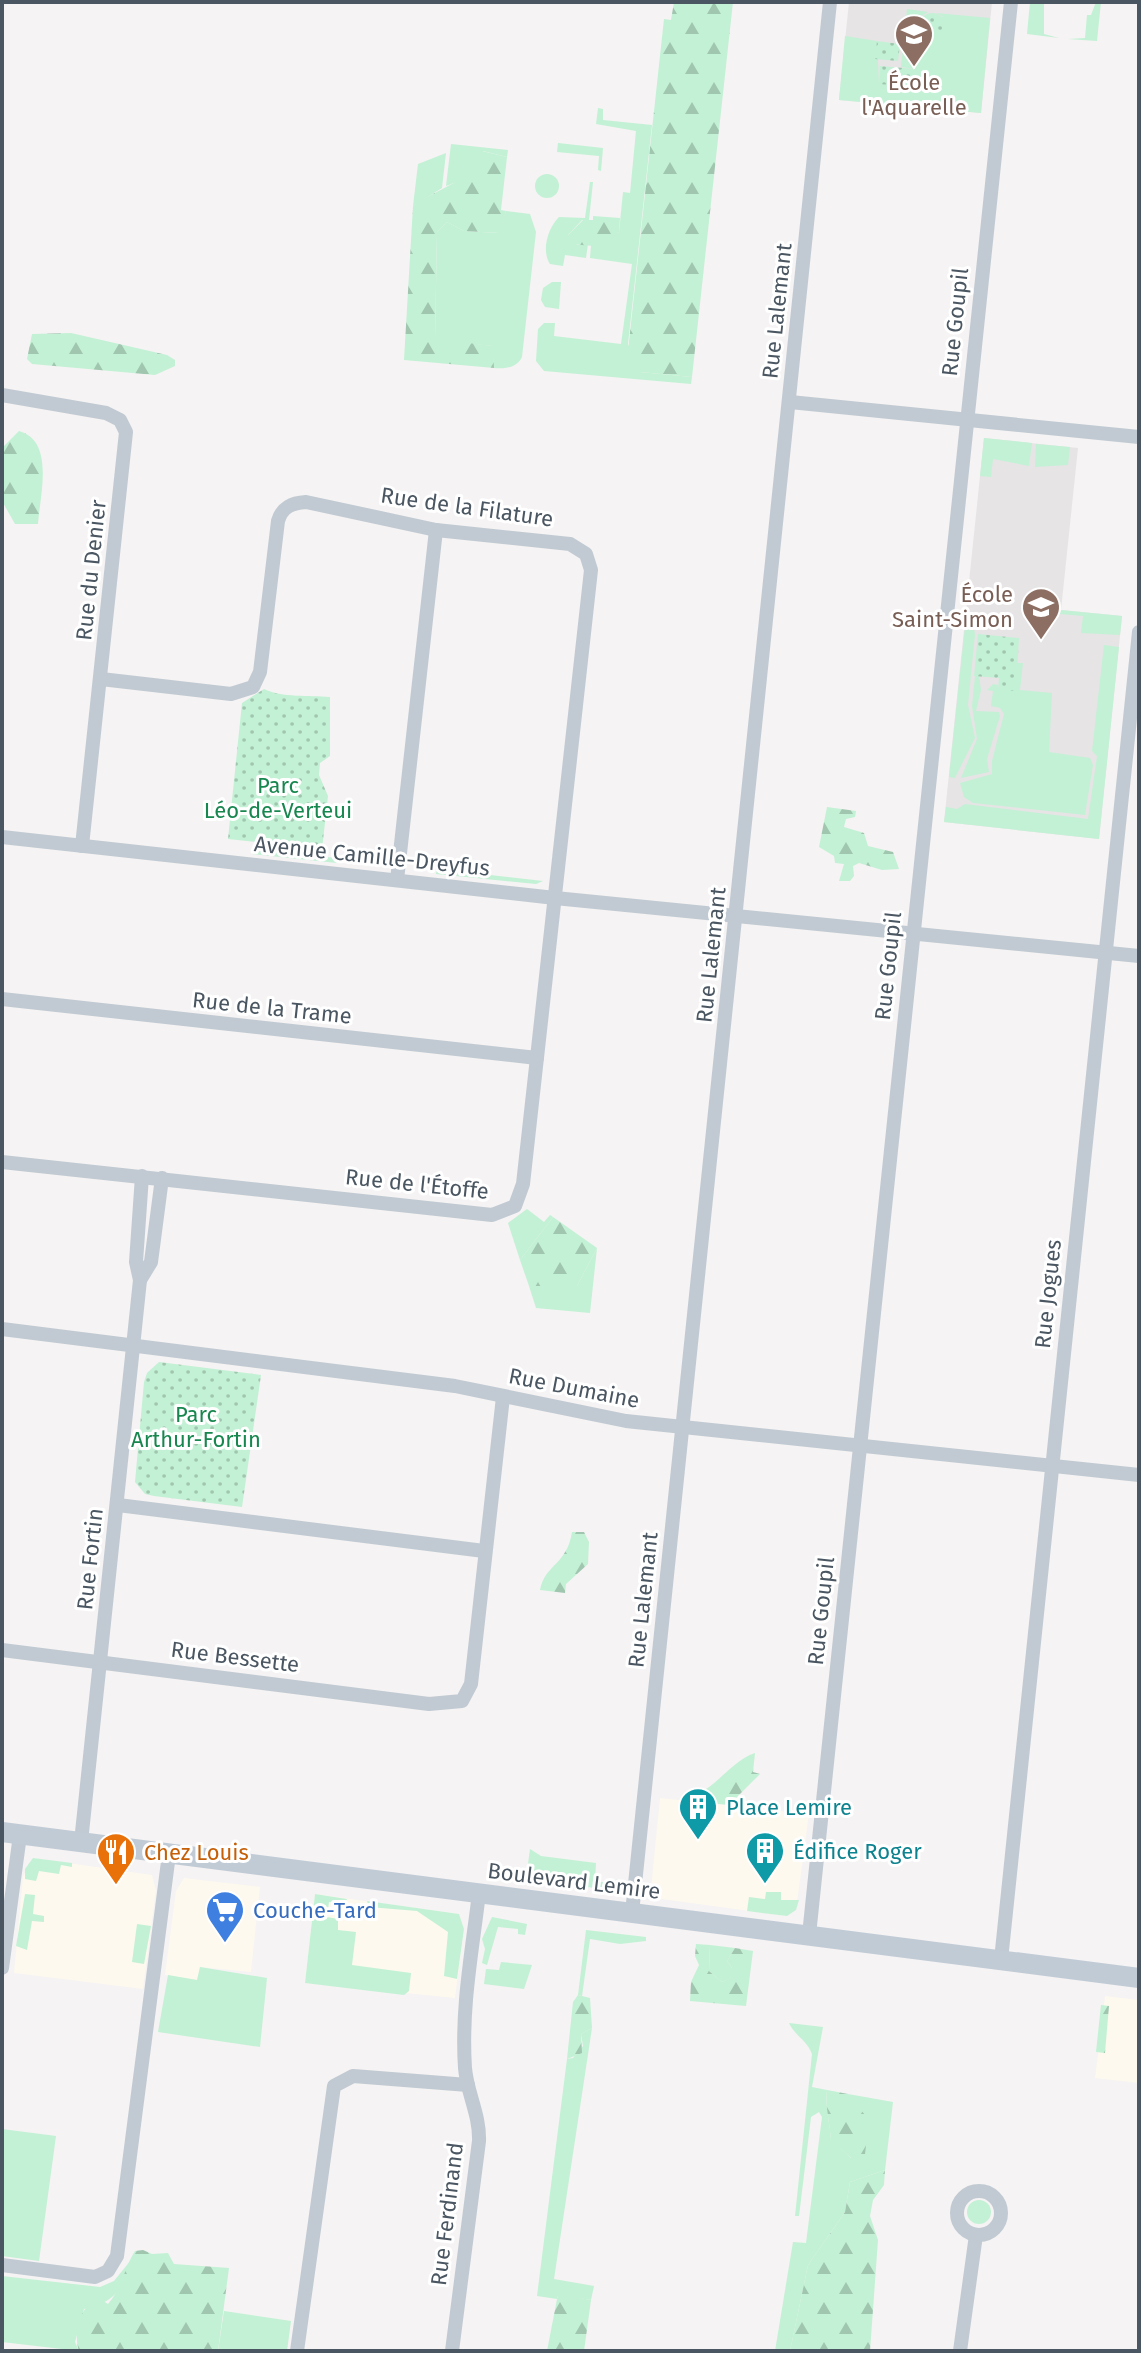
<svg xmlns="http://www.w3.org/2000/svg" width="1141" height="2353" font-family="'Fira Sans',sans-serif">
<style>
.commercial{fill:#fdf9ef}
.education{fill:#e6e4e5}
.green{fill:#c3f1d5}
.forest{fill:url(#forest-firs)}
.park{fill:url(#park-dots)}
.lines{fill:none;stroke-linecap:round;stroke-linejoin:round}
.minor{stroke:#c1cad2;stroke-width:14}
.secondary{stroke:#c1cbd6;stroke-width:20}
.labels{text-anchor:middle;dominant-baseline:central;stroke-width:6;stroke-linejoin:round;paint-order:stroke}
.education-label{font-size:22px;fill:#785e54;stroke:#fff}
.street-label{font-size:22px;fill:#4a5661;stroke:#fff}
.park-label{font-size:22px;fill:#17864f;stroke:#fff}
.culture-label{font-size:22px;fill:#0d838f;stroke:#fff;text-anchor:start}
.food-label{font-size:22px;fill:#c56008;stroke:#fff;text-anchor:start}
.shop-label{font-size:22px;fill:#366cbe;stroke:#fff;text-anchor:start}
</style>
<defs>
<pattern id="forest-firs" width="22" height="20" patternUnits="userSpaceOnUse" patternTransform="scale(2)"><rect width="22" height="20" fill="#c3f1d5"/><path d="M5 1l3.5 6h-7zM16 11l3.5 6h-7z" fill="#a0c6b0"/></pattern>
<pattern id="park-dots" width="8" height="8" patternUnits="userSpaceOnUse" patternTransform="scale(2)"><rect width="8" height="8" fill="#c3f1d5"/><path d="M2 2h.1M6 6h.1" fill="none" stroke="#a0c6b0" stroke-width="1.8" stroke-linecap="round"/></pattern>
</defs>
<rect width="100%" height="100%" fill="#f5f3f3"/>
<g class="commercial">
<polygon points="660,1798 809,1814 796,1910 787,1916 654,1898 651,1889"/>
<polygon points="33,1858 152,1875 156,1890 143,1989 14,1973 23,1876"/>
<polygon points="184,1878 260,1887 251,1972 200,1967 197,1980 165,1975 176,1891"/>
<polygon points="315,1894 459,1914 464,1929 455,1998 305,1983"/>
<polygon points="1105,1996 1139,2000 1139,2083 1095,2078"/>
</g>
<g class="education">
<polygon points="849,2 992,2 981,113 839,100"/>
<polygon points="984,438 1078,448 1061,610 1122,616 1099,839 944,822"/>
</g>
<g class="green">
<polygon points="1030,2 1044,2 1044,34 1059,38 1027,34"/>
<polygon points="1096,2 1101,2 1097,41 1068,39 1085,38 1087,15 1091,15"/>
<polygon points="907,9 928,12 920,17 943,17 936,13 990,18 981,113 839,100 845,36 877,41 879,84 915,69 901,67"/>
<polygon points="598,108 603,109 603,120 652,125 628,344 640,372 692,377 691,384 544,371 536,361 538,329 544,323 555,323 554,336 621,344 632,264 590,258 591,245 619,232 623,192 630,193 636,131 596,124"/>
<polygon points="558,143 603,148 601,171 598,170 599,156 557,152"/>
<path d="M451,144L508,150L507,157L483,151C475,171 466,179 446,186Z"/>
<polygon points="446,153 442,188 413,206 418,164"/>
<circle cx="547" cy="186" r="12"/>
<path d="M590,182H593L589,220H582L568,235L577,245L588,244L586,258L565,255L563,266L550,264C541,250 548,228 559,217L585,218Z"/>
<path d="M506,211L530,214L536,232L522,357C517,368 504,369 494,368L492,346L435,340L437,232L447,222L464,231L499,233Z"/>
<polygon points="552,282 561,282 559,309 545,307 541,300 543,288"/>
<polygon points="984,438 1032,443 1029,466 993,459 991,477 980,476"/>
<polygon points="1036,444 1070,447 1068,465 1035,467"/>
<polygon points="1061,610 1122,616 1120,635 1081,633 1083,616 1060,614"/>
<polygon points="965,627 974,628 975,635 968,705 975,738 955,778 949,777"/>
<polygon points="1104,645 1119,647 1099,839 944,822 946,807 957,809 965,804 1088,819 1097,756 1092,751"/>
<polygon points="1016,663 1023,663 1020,690 1052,693 1049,752 1090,758 1093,765 1085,815 973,803 964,797 960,783 992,774 992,761 1004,714 1000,708 991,706 993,691 987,690 993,684 998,685 998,689"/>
<polygon points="975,676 979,676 981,690 976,711 999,712 1000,716 987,759 989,772 961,778 977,739 972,706"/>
<polygon points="254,849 336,858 337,859 337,863 252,854"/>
<polygon points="437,869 543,881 536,884 436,874"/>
<polygon points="527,1209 544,1222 550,1215 553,1217 520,1260 508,1223"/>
<polygon points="597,1248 590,1313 536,1308 529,1286 577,1286"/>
<polygon points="530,1849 541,1856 596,1863 595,1881 608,1883 618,1879 618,1886 610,1890 526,1879"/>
<polygon points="33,1858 72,1863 72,1867 61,1865 59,1874 39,1871 36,1881 25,1879 25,1869"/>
<polygon points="766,1892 781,1892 781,1900 799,1900 796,1910 787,1916 747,1911 749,1897 765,1899"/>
<polygon points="25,1894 35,1895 33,1914 44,1916 44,1922 32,1921 27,1950 16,1946"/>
<polygon points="315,1894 347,1899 345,1904 329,1902 327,1917 338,1919 338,1930 356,1932 352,1965 411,1973 409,1991 404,1995 305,1983"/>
<polygon points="367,1901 459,1914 464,1929 457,1979 444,1976 448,1932 417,1911 369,1907"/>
<polygon points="492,1917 527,1924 525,1935 518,1934 518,1929 498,1927 487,1965 482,1963 485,1949 482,1939"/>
<polygon points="137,1924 151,1926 144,1964 132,1962"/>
<polygon points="586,1930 646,1937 646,1941 620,1944 590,1939 582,1996 578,1995"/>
<polygon points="710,1945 735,1948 727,1961 732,1968 732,1978 722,1982 709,1971"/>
<polygon points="501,1962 532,1965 524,1989 484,1984 486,1969 499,1970"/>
<polygon points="200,1967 267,1978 260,2047 158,2032 168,1975 197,1980"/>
<path d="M789,2023L823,2027L812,2087L827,2090C825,2109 830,2122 831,2140L851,2158C875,2123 871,2128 848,2094L893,2102L885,2170L850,2182L845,2212L808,2265L790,2351H775L793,2242L806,2243L822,2117L819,2112L811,2117L799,2216H795L812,2054C807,2040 795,2036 789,2023Z"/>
<polygon points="592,2028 554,2279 594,2286 591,2300 558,2295 557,2299 537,2296 567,2059 573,2058 583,2046 581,2034"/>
<polygon points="2,2129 56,2136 39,2261 2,2256"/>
<circle cx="979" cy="2212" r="12"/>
<path d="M131,2260C124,2289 114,2303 84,2309L75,2342L79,2351L2,2342V2276L100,2287L114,2281Z"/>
<polygon points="224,2311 291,2321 287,2351 218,2351"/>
</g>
<g class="forest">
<polygon points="674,2 733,2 692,377 640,372 627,360 664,19 671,20"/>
<path d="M482,151L507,157L501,210L506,211L500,233L464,231L447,222L437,232L435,339L493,346L494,368L404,360L413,206C439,187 470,183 482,151Z"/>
<polygon points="593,216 620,218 619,232 594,246 569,244 568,235 583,220 593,220"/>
<polygon points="71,333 167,355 175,360 175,366 155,375 32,364 27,359 32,334"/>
<path d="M19,431C55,441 40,495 38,524H15L2,501V448Z"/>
<polygon points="827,807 856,811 855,817 846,819 844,827 864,833 868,846 893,852 899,869 882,870 859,863 853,866 854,876 850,881 839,881 844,864 835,863 834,856 819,847"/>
<polygon points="553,1217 597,1248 577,1286 529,1286 520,1260"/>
<path d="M572,1532H584L589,1542L588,1564L566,1584L565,1593L540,1590C545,1564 567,1565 572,1532Z"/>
<path d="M755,1753L753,1772L760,1774L729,1805L690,1801L691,1795C714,1792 730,1761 755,1753Z"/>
<polygon points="696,1944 710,1945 709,1971 722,1982 731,1978 732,1968 727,1961 735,1948 753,1951 746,2006 690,2001 691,1982 699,1965 695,1956"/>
<polygon points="578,1995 590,1998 592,2028 581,2034 582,2053 567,2059 573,2002"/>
<polygon points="1101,2005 1109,2006 1105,2053 1096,2052"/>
<path d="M827,2090L848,2094L869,2120L865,2154L856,2162L831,2141C830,2122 825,2109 827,2090Z"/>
<polygon points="885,2170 884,2185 873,2200 870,2216 878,2240 870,2351 790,2351 808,2265 845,2212 850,2182"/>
<path d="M143,2250L152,2254L168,2253L174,2264L229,2268L218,2351H79C73,2334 80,2305 98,2298L108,2304C123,2287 124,2268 135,2251Z"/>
<polygon points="558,2294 591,2300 584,2351 547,2351"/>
</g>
<g class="park">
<circle cx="932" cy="26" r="13"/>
<polygon points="877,41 900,44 898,61 875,59"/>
<polygon points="880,66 915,69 914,87 879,84"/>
<polygon points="978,634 1019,638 1016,691 998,690 999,678 974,676"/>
<path d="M264,689C282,698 309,695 330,697V756L320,763L319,775L328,796L322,849L228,839L242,703Z"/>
<polygon points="159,1362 261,1375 242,1507 154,1496 145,1494 135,1482 144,1382 147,1373"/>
</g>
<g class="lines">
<g class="minor">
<polyline points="2,395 106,413 120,420 126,432 82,846"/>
<polyline points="790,402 1139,437"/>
<polyline points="2,837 555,898 1139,956"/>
<polyline points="397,880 436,530"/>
<polyline points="2,999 537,1058"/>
<path d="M2,1162L492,1215L515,1206L523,1184L591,570L586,554L570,544L436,530L306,502C292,503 282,507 278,521L260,672L253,687L231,694L101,679"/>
<polyline points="140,1280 151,1262 162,1178"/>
<polyline points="2,1329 455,1386 626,1421 1139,1475"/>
<polyline points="118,1505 484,1551"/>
<polyline points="2,1650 429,1704 462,1701 471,1684 503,1397"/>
<polyline points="81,1842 140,1280 136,1262 142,1176"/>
<polyline points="632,1913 830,2"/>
<polyline points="809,1935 1011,2"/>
<polyline points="1001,1960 1139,632"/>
<polyline points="2,1968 20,1835"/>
<circle cx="979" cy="2213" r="22"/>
<polyline points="2,2265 95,2277 108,2271 117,2256 169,1854"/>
<polyline points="297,2351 334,2086 353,2076 468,2085"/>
<path d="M452,2351L479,2141C480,2115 467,2093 465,2068C461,2008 472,1952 479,1893"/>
<polyline points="960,2351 976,2235"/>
</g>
<polyline class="secondary" points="2,1832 1139,1978"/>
</g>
<defs>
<g id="school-pin" transform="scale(2)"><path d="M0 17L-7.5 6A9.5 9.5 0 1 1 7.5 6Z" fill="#8d6e63" stroke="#fff"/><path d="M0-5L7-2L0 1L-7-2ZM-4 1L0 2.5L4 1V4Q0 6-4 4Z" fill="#fff"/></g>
<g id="building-pin" transform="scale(2)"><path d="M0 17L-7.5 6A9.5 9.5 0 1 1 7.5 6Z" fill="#0f9aa8" stroke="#fff"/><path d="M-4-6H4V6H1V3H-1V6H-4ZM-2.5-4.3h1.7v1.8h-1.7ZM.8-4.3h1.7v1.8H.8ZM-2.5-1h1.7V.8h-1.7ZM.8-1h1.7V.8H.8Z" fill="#fff"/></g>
<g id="restaurant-pin" transform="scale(2)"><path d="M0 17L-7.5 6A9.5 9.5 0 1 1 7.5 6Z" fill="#e8710a" stroke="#fff"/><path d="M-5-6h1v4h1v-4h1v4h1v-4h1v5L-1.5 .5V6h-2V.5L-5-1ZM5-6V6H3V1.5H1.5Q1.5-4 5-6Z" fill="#fff"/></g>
<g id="supermarket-pin" transform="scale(2)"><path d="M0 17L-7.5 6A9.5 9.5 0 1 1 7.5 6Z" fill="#3f7fe0" stroke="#fff"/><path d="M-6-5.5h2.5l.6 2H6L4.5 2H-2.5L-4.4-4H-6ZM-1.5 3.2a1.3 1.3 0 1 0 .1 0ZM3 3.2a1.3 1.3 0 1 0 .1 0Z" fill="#fff"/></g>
</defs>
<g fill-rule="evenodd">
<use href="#school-pin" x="914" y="34"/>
<use href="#school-pin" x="1041" y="607"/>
<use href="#building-pin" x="698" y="1807"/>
<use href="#building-pin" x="765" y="1851"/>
<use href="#restaurant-pin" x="116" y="1852"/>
<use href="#supermarket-pin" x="225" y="1910"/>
</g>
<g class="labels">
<g class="education-label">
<text x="914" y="82">École<tspan x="914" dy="25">l'Aquarelle</tspan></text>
<text x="1013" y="594" text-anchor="end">École<tspan x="1013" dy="25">Saint-Simon</tspan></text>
</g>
<g class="street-label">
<text transform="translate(777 311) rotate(-84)">Rue Lalemant</text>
<text transform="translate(955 322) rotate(-84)">Rue Goupil</text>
<text transform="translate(467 507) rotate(8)">Rue de la Filature</text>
<text transform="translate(91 570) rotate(-84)">Rue du Denier</text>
<text transform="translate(372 856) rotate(6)">Avenue Camille-Dreyfus</text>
<text transform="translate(711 955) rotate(-84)">Rue Lalemant</text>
<text transform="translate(888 966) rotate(-84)">Rue Goupil</text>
<text transform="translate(272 1008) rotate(6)">Rue de la Trame</text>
<text transform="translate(417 1184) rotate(6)">Rue de l'Étoffe</text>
<text transform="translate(1048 1294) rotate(-84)">Rue Jogues</text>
<text transform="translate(574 1388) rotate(11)">Rue Dumaine</text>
<text transform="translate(90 1559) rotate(-84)">Rue Fortin</text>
<text transform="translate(643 1600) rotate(-84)">Rue Lalemant</text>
<text transform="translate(821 1611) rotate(-84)">Rue Goupil</text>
<text transform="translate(235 1657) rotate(7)">Rue Bessette</text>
<text transform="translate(574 1881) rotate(7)">Boulevard Lemire</text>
<text transform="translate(447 2214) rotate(-83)">Rue Ferdinand</text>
</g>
<g class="park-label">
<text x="278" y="785">Parc<tspan x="278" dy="25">Léo-de-Verteui</tspan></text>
<text x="196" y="1414">Parc<tspan x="196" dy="25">Arthur-Fortin</tspan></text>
</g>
<g class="culture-label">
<text x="726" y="1807">Place Lemire</text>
<text x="793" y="1851">Édifice Roger</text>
</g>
<g class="food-label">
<text x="144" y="1852">Chez Louis</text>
</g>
<g class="shop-label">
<text x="253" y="1910">Couche-Tard</text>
</g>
</g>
<rect width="1141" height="2353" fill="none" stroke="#4a5661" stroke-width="8"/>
</svg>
